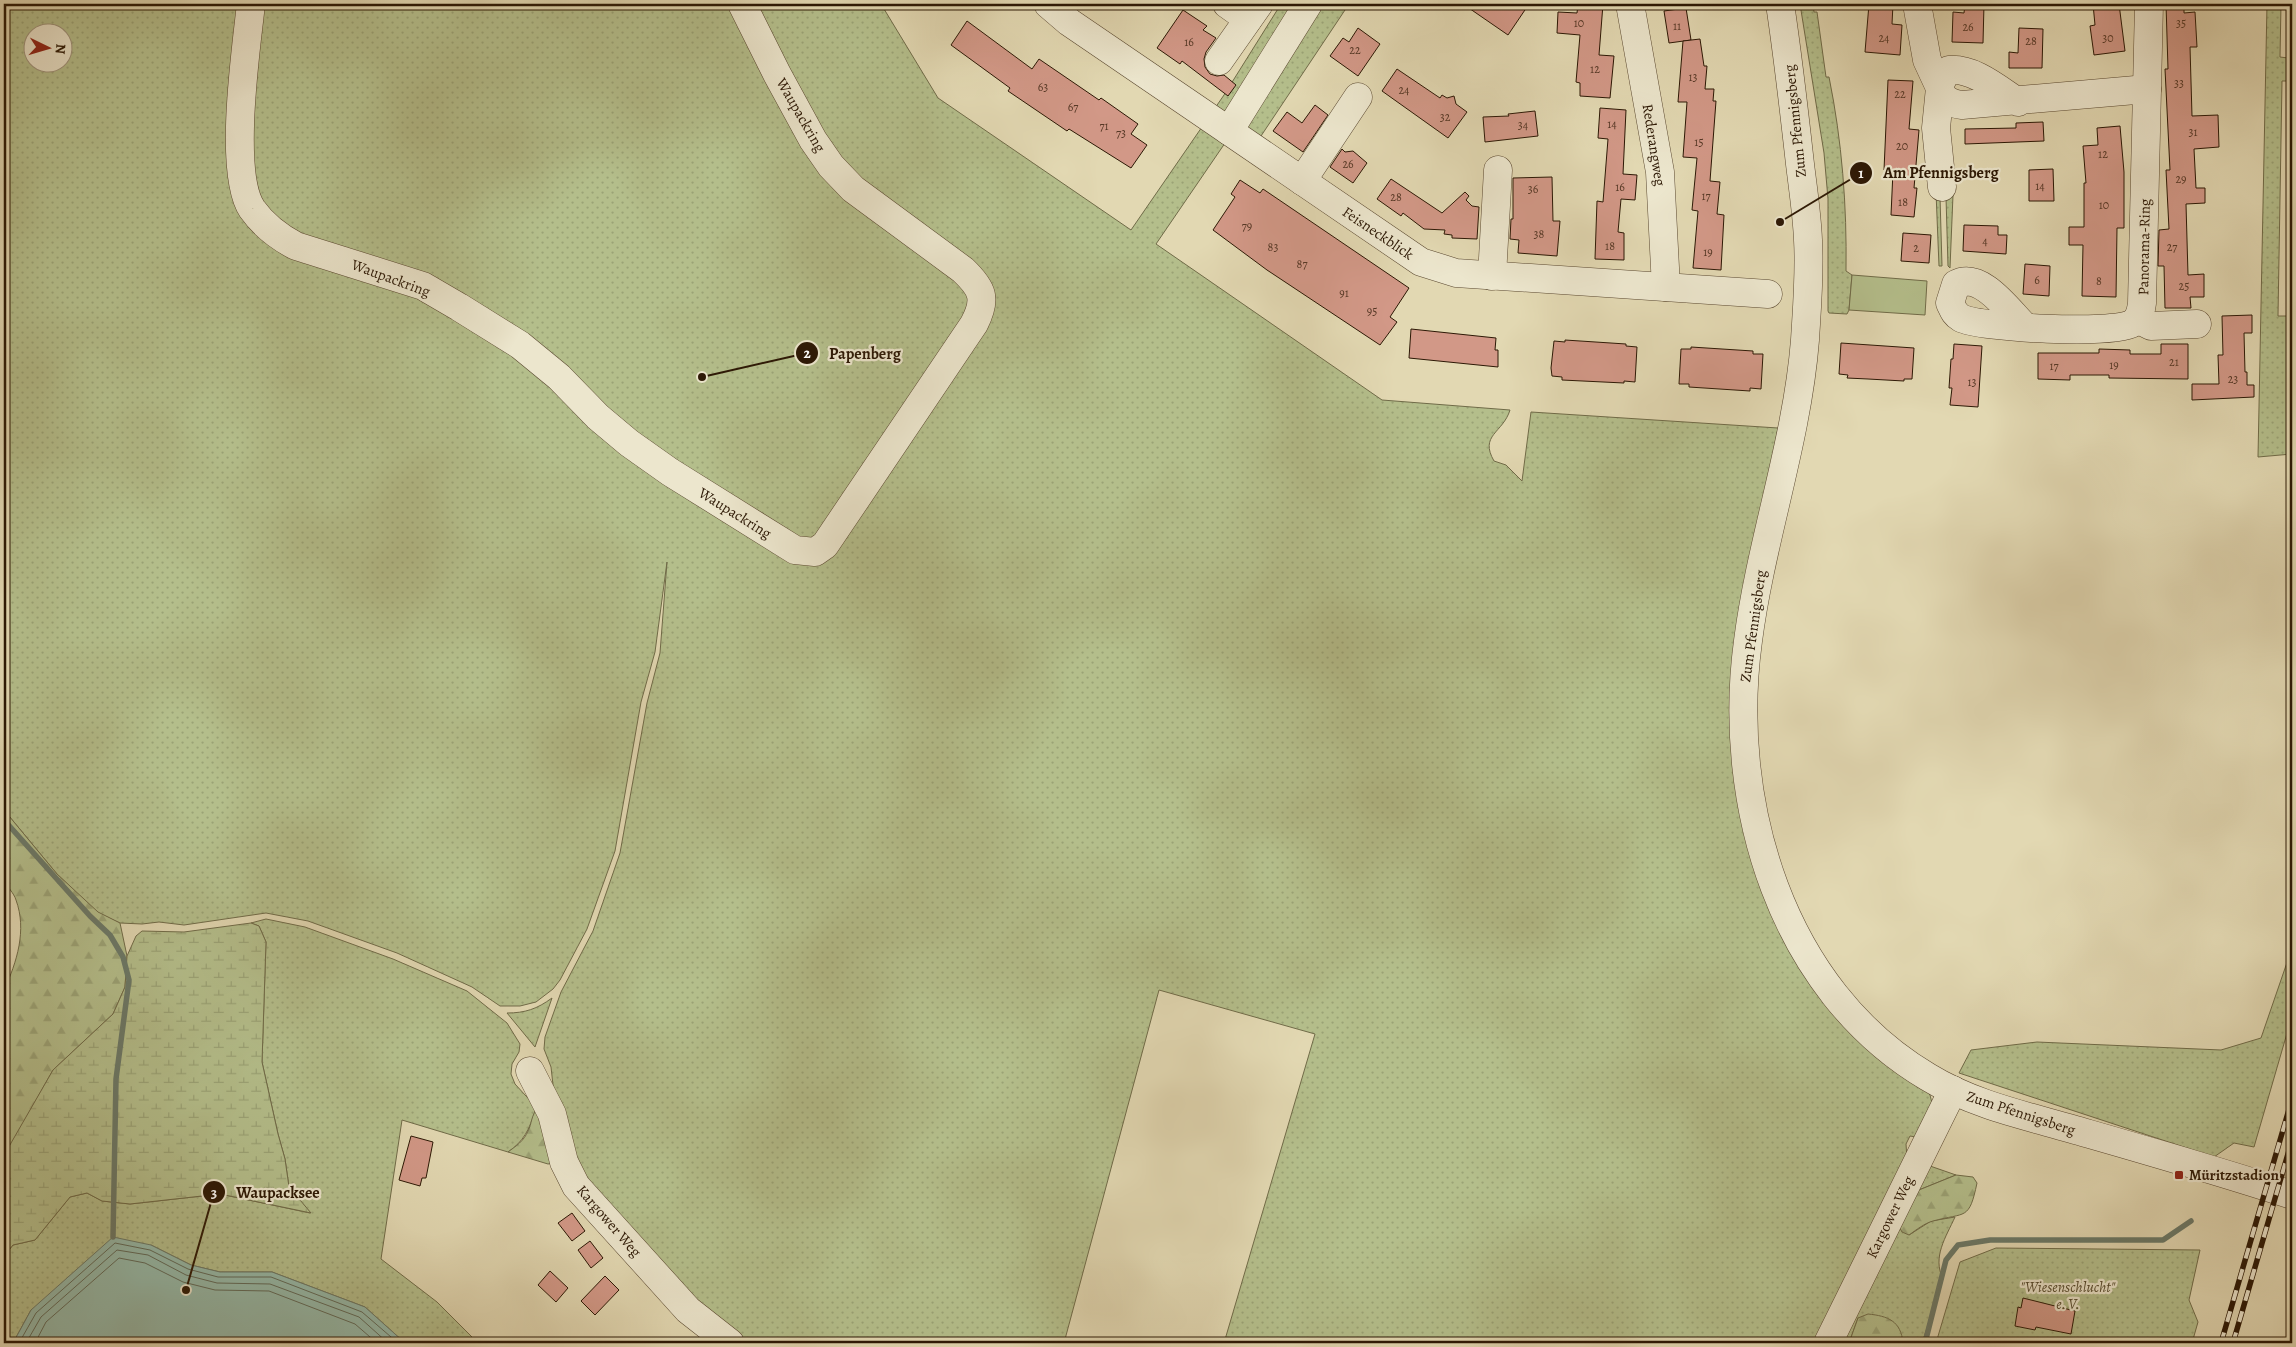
<svg xmlns="http://www.w3.org/2000/svg" width="2296" height="1347" font-family="Alegreya,serif">
<style>
.grass{fill:url(#grass-dots);stroke:#706b48;fill-rule:evenodd}
.forest{fill:url(#forest-firs);stroke:#706b48}
.wetland{fill:url(#wetland-marsh);stroke:#706b48}
.park{fill:#b4be8b;stroke:#706b48}
.water{fill:#95baaa;stroke:#6b7968}
.lines{fill:none;stroke-linecap:round;stroke-linejoin:round}
.shore{stroke:#606958;stroke-width:1}
.stream{stroke:#6b7968;stroke-width:5.5}
.building{fill:#d29887;stroke:#2c1805}
.minor-casing{stroke:#5a4830;stroke-width:29}
.minor{stroke:#ece6cd;stroke-width:28}
.rail-casing{stroke:#2c1805;stroke-width:5.5}
.rail{stroke:#ece6cd;stroke-width:4;stroke-dasharray:11;stroke-linecap:butt}
.poi-dot{fill:#8f2418;stroke:#ece6cd;stroke-width:2}
.labels{text-anchor:middle;dominant-baseline:central;stroke-width:4.5;stroke-linejoin:round;paint-order:stroke}
.number-label{font-size:12px;fill:#563826}
.street-label{font-size:15px;fill:#2c1805;stroke:#ece6cd}
.poi-label{font-size:15px;font-weight:bold;fill:#2c1805;stroke:#ece6cd;text-anchor:start}
.park-label{font-size:15px;font-style:italic;fill:#554a2d;stroke:#ece6cd}
.leader{fill:none;stroke:#2c1805;stroke-width:2}
.callout-dot{fill:#2c1805;stroke:#ece6cd;stroke-width:2}
.mark-label{font-size:15px;text-anchor:middle;font-weight:bold;fill:#fff}
.callout-label{font-size:16px;text-anchor:middle;font-weight:bold;fill:#2c1805;stroke:#ece6cd;stroke-width:4.5;stroke-linejoin:round;paint-order:stroke}
</style>
<defs>
<pattern id="grass-dots" width="8" height="8" patternUnits="userSpaceOnUse" patternTransform="scale(1.25)"><rect width="8" height="8" fill="#b4be8b"/><path d="M2 2h.1M6 6h.1" fill="none" stroke="#9ba376" stroke-width="1.8" stroke-linecap="round"/></pattern>
<pattern id="forest-firs" width="22" height="20" patternUnits="userSpaceOnUse" patternTransform="scale(1.25)"><rect width="22" height="20" fill="#b4be8b"/><path d="M5 1l3.5 6h-7zM16 11l3.5 6h-7z" fill="#9ba376"/></pattern>
<pattern id="wetland-marsh" width="20" height="14" patternUnits="userSpaceOnUse" patternTransform="scale(1.25)"><rect width="20" height="14" fill="#b4be8b"/><path d="M1 5h8M5 5V1M11 12h8M15 12V8" fill="none" stroke="#9ba376"/></pattern>
</defs>
<rect width="100%" height="100%" fill="#e2d8b2"/>
<filter id="stains"><feTurbulence type="fractalNoise" baseFrequency=".004" numOctaves="4"/><feColorMatrix values="0 0 0 0 .2 0 0 0 0 .09 0 0 0 0 .02 0 0 0 .5 -.17"/></filter>
<radialGradient id="worn" r=".72"><stop offset=".6" stop-color="#630" stop-opacity="0"/><stop offset="1" stop-color="#630" stop-opacity=".3"/></radialGradient>
<g class="grass">
<path d="M4,4H881L938,98L1131,230L1224,95L1281,4H1349L1257,142L1236,127L1156,244L1382,400L1510,410C1503,433 1479,435 1494,461L1506,465L1522,481L1531,412L1778,428L1738,641L1768,896L1930,1095L1932,1103L1916,1137L1910,1136L1906,1144L1907,1159L1820,1343H1224L1315,1034L1159,990L1064,1343H738L579,1181L556,1112L551,1067L544,1049L545,1037L561,992L593,931L620,853L647,703L660,653L667,562L655,652L641,702L615,851L587,929L560,980L553,989L536,1002L520,1006H500L472,987L397,953L308,921L266,913L184,925L159,922L142,924L120,923L98,913L57,874L4,810ZM32,32H62V62H32Z"/>
<path d="M1800,4H1813L1814,12H1817L1826,77H1829C1842,141 1847,206 1846,271L1852,275L1849,310L1847,314L1829,313L1828,311V199L1824,153Z"/>
<polygon points="2267,4 2281,4 2280,57 2288,58 2288,81 2282,81 2278,316 2292,316 2292,454 2258,457"/>
<polygon points="1936,192 1940,197 1942,266 1939,266"/>
<polygon points="1953,195 1950,268 1948,266 1946,197"/>
<path d="M266,919L305,927L393,959L467,991L507,1023L520,1044L519,1052L512,1064L511,1074L515,1084L526,1096L543,1109L535,1111C529,1130 524,1141 508,1152L402,1120L381,1259L437,1302L478,1343H405L365,1307L272,1272H220L191,1265L151,1245L31,1310L13,1343H4V1256L13,1245L35,1240L70,1197L87,1193L102,1201L130,1204L220,1194L310,1213L289,1187L285,1159L278,1134L262,1062L266,942L259,926L251,923Z"/>
<polygon points="2292,948 2292,1016 2254,1147 2234,1143 2214,1157 1959,1073 1971,1050 2037,1042 2221,1050 2261,1038"/>
<path d="M552,998L535,1047L507,1013C525,1013 537,1009 552,998Z"/>
<polygon points="1930,1166 1956,1175 1909,1194"/>
<path d="M1955,1217C1946,1237 1932,1257 1943,1279L1922,1343H1903V1340L1858,1318L1849,1343H1839L1896,1221L1909,1235L1931,1221Z"/>
<polygon points="1996,1248 2200,1250 2189,1300 2198,1322 2192,1343 1936,1343 1960,1262"/>
</g>
<g class="forest">
<path d="M4,810L57,874L98,912L120,923L127,956L125,987L113,1014L53,1070L8,1150L4,1166V990C17,962 27,930 16,900C14,893 7,887 4,880C1,870 4,824 4,810Z"/>
<path d="M538,1109L560,1162L548,1164L508,1152C516,1146 524,1141 528,1131C532,1124 531,1114 538,1109Z"/>
<path d="M1956,1175L1973,1177L1977,1183C1969,1221 1966,1212 1933,1221C1925,1223 1916,1230 1909,1235L1902,1232L1896,1221L1909,1194Z"/>
<path d="M1868,1314C1888,1316 1901,1321 1903,1343H1849L1858,1318Z"/>
</g>
<polygon class="wetland" points="251,923 259,926 266,942 262,1062 278,1134 285,1159 289,1187 311,1213 220,1194 130,1204 102,1201 87,1193 70,1197 35,1240 13,1245 4,1256 4,1166 7,1150 53,1070 113,1014 125,987 127,956 136,936 142,931 184,932"/>
<polygon class="park" points="1852,275 1927,281 1925,315 1849,310"/>
<polygon class="water" points="113,1237 151,1245 191,1265 220,1272 272,1272 365,1307 405,1343 13,1343 31,1310"/>
<g class="lines">
<g class="shore">
<polyline points="19,1343 36,1313 115,1243 150,1250 188,1269 218,1277 271,1277 362,1312 398,1343"/>
<polyline points="26,1343 41,1317 117,1250 148,1255 186,1275 217,1283 270,1284 359,1317 388,1343"/>
<polyline points="35,1343 46,1322 119,1258 145,1263 183,1282 215,1290 269,1291 355,1324 377,1343"/>
</g>
<g class="stream">
<polyline points="4,820 90,916 110,935 123,957 129,980 116,1079 113,1237"/>
<polyline points="1925,1343 1946,1260 1958,1245 1990,1240 2163,1240 2191,1221"/>
</g>
</g>
<g class="building">
<polygon points="1463,4 1529,4 1508,35"/>
<polygon points="1578,4 1603,4 1599,55 1614,56 1610,98 1580,96 1580,83 1576,82 1580,35 1557,33 1558,12 1577,13"/>
<polygon points="1869,4 1893,4 1892,24 1902,25 1900,55 1865,52"/>
<polygon points="1965,4 1984,4 1983,43 1952,42 1953,12 1964,13"/>
<polygon points="2093,4 2119,4 2125,51 2094,55 2090,26 2095,25"/>
<polygon points="2166,4 2184,4 2184,13 2195,12 2197,47 2190,47 2192,116 2218,115 2219,147 2194,149 2196,188 2205,188 2205,203 2186,204 2188,275 2204,274 2204,297 2190,297 2191,308 2165,308 2164,266 2158,266 2159,230 2169,229 2166,170 2170,170 2165,69 2168,69"/>
<polygon points="1686,8 1691,40 1669,43 1664,11"/>
<polygon points="1183,10 1207,26 1203,30 1216,38 1206,52 1204,59 1205,67 1210,74 1217,76 1224,75 1236,85 1228,96 1182,61 1180,64 1157,48"/>
<polygon points="967,21 1032,69 1039,59 1099,100 1101,98 1138,124 1131,134 1147,145 1131,168 1069,129 1067,131 1008,91 1010,88 951,45"/>
<polygon points="1358,28 1380,44 1358,76 1330,56 1343,38 1349,42"/>
<polygon points="2019,28 2043,29 2042,68 2009,68 2009,52 2018,53"/>
<polygon points="1700,39 1704,66 1707,66 1705,89 1714,89 1713,101 1716,101 1710,181 1720,182 1717,214 1724,215 1721,270 1693,268 1698,211 1692,210 1697,158 1683,157 1687,102 1678,102 1683,41"/>
<polygon points="1397,69 1440,98 1442,95 1447,98 1454,96 1456,104 1467,112 1448,138 1382,91"/>
<polygon points="1888,80 1913,81 1909,129 1919,130 1914,188 1917,188 1914,217 1891,215 1893,171 1884,170"/>
<polygon points="1315,105 1328,115 1303,152 1273,131 1287,112 1302,123"/>
<polygon points="1600,108 1626,110 1623,174 1637,175 1635,200 1621,199 1618,232 1624,233 1624,260 1595,259 1597,201 1603,202 1608,139 1598,138"/>
<polygon points="1535,111 1538,136 1485,142 1483,117 1509,116 1508,114"/>
<polygon points="2043,122 2044,141 1965,144 1965,129 2016,128 2016,123"/>
<polygon points="2120,126 2124,172 2124,228 2117,228 2116,297 2082,296 2083,245 2069,245 2069,227 2084,227 2084,183 2086,183 2083,146 2098,145 2097,128"/>
<polygon points="1342,149 1345,152 1353,151 1367,163 1353,183 1330,167"/>
<polygon points="2053,169 2054,201 2029,201 2029,170"/>
<polygon points="1552,177 1553,221 1560,221 1557,256 1518,253 1519,240 1510,239 1511,219 1513,219 1513,178"/>
<polygon points="1391,179 1442,213 1465,192 1469,196 1466,200 1472,206 1479,207 1477,239 1452,238 1452,235 1444,234 1445,230 1424,229 1403,213 1401,216 1377,199"/>
<polygon points="1240,180 1260,193 1263,189 1409,288 1390,317 1397,322 1380,345 1267,270 1213,230 1235,197 1231,194"/>
<polygon points="1964,225 1998,226 1998,235 2007,235 2006,254 1963,251"/>
<polygon points="1903,233 1931,235 1929,263 1901,261"/>
<polygon points="2025,264 2050,266 2049,296 2023,294"/>
<polygon points="2252,315 2252,333 2244,333 2245,372 2247,372 2247,385 2254,385 2254,397 2192,400 2192,384 2219,384 2218,355 2223,355 2222,316"/>
<polygon points="1411,329 1496,338 1495,350 1498,350 1498,367 1409,358"/>
<polygon points="1565,340 1626,344 1626,346 1637,347 1635,382 1624,381 1624,383 1562,380 1562,377 1552,376 1551,368 1554,341 1565,342"/>
<polygon points="1841,343 1914,348 1912,379 1904,379 1904,381 1868,379 1847,378 1848,375 1839,374"/>
<polygon points="1954,344 1982,346 1978,407 1950,405 1952,388 1949,388 1951,359 1953,359"/>
<polygon points="2161,344 2188,344 2188,379 2109,378 2109,375 2070,375 2070,380 2038,379 2038,353 2099,353 2099,349 2130,350 2130,354 2161,354"/>
<polygon points="1691,347 1753,351 1753,354 1763,354 1761,389 1750,388 1750,391 1689,387 1689,384 1679,384 1681,349 1691,349"/>
<polygon points="411,1136 433,1142 426,1178 422,1178 420,1186 399,1180"/>
<polygon points="572,1213 585,1231 572,1241 558,1223"/>
<polygon points="590,1241 603,1258 591,1268 578,1250"/>
<polygon points="550,1271 568,1288 556,1302 538,1285"/>
<polygon points="605,1276 619,1290 595,1315 581,1301"/>
<polygon points="2023,1298 2075,1311 2071,1334 2036,1327 2035,1330 2015,1326 2018,1307 2021,1308"/>
</g>
<g class="lines">
<g class="minor-casing">
<g id="minor">
<path d="M251,4C246,49 228,173 252,209C264,226 279,237 296,246L423,286L459,307L520,345L559,377L598,417L629,443L670,472L795,550L815,552L825,545L974,324C987,299 983,289 963,270L853,189L831,166L813,140L777,74L742,4"/>
<polyline points="1048,4 1069,22 1421,262 1456,273 1768,294"/>
<polyline points="1227,4 1248,19"/>
<polyline points="1630,4 1660,172 1666,287"/>
<path d="M1780,4C1788,57 1794,110 1800,164C1803,189 1807,215 1808,240C1810,273 1807,307 1805,340C1797,442 1761,540 1748,641C1726,803 1781,990 1928,1077C1972,1104 2023,1115 2072,1129C2145,1150 2219,1171 2292,1195"/>
<polyline points="1917,4 1927,60 1940,88 1936,128 1942,187"/>
<polyline points="1219,61 1259,4"/>
<path d="M2018,102C1998,89 1974,68 1949,70C1933,86 1940,103 1962,105L2147,89"/>
<polyline points="1229,131 1308,4"/>
<polyline points="1302,181 1358,97"/>
<polyline points="1492,276 1498,170"/>
<polyline points="2137,319 2151,326 2197,324"/>
<path d="M2025,327C2008,310 1981,271 1956,284L1950,303C1953,309 1954,314 1961,318C1980,328 2114,335 2133,323C2139,319 2141,311 2142,303L2149,4"/>
<polyline points="530,1071 552,1114 564,1162 576,1186 688,1310 730,1343"/>
<polyline points="1828,1343 1953,1090"/>
</g>
</g>
<use href="#minor" class="minor"/>
<g class="rail-casing">
<g id="rail">
<polyline points="2221,1343 2292,1099"/>
<polyline points="2233,1343 2292,1140"/>
</g>
</g>
<use href="#rail" class="rail"/>
</g>
<rect class="poi-dot" x="2174" y="1170" width="10" height="10" rx="2.5"/>
<g class="labels">
<g class="number-label">
<text x="1579" y="23">10</text>
<text x="2181" y="23">35</text>
<text x="1677" y="26">11</text>
<text x="1968" y="27">26</text>
<text x="1884" y="38">24</text>
<text x="2108" y="38">30</text>
<text x="2031" y="41">28</text>
<text x="1189" y="42">16</text>
<text x="1355" y="50">22</text>
<text x="1595" y="69">12</text>
<text x="1693" y="77">13</text>
<text x="2179" y="83">33</text>
<text x="1043" y="87">63</text>
<text x="1404" y="90">24</text>
<text x="1900" y="94">22</text>
<text x="1073" y="107">67</text>
<text x="1445" y="117">32</text>
<text x="1612" y="124">14</text>
<text x="1523" y="125">34</text>
<text x="1104" y="126">71</text>
<text x="2193" y="132">31</text>
<text x="1121" y="133">73</text>
<text x="1699" y="142">15</text>
<text x="1902" y="146">20</text>
<text x="2103" y="154">12</text>
<text x="1348" y="164">26</text>
<text x="2181" y="179">29</text>
<text x="2040" y="186">14</text>
<text x="1620" y="187">16</text>
<text x="1533" y="189">36</text>
<text x="1706" y="196">17</text>
<text x="1396" y="197">28</text>
<text x="1903" y="202">18</text>
<text x="2104" y="205">10</text>
<text x="1247" y="226">79</text>
<text x="1539" y="234">38</text>
<text x="1985" y="241">4</text>
<text x="1610" y="246">18</text>
<text x="1273" y="247">83</text>
<text x="2172" y="247">27</text>
<text x="1916" y="248">2</text>
<text x="1708" y="252">19</text>
<text x="1302" y="264">87</text>
<text x="2037" y="280">6</text>
<text x="2099" y="281">8</text>
<text x="2184" y="286">25</text>
<text x="1344" y="293">91</text>
<text x="1372" y="311">95</text>
<text x="2174" y="362">21</text>
<text x="2114" y="365">19</text>
<text x="2054" y="366">17</text>
<text x="2233" y="379">23</text>
<text x="1972" y="382">13</text>
</g>
<g class="street-label">
<text transform="translate(801 115) rotate(60)">Waupackring</text>
<text transform="translate(1795 121) rotate(-96)">Zum Pfennigsberg</text>
<text transform="translate(1654 145) rotate(81)">Rederangweg</text>
<text transform="translate(1378 233) rotate(34)">Feisneckblick</text>
<text transform="translate(2144 247) rotate(-89)">Panorama-Ring</text>
<text transform="translate(391 278) rotate(20)">Waupackring</text>
<text transform="translate(735 513) rotate(32)">Waupackring</text>
<text transform="translate(1753 626) rotate(-82)">Zum Pfennigsberg</text>
<text transform="translate(2021 1113) rotate(18)">Zum Pfennigsberg</text>
<text transform="translate(1890 1217) rotate(-64)">Kargower Weg</text>
<text transform="translate(609 1221) rotate(49)">Kargower Weg</text>
</g>
<g class="poi-label">
<text x="2189" y="1175">Müritzstadion</text>
</g>
<g class="park-label">
<text x="2068" y="1287">"Wiesenschlucht"<tspan x="2068" dy="17">e. V.</tspan></text>
</g>
</g>
<path class="leader" d="M1780 222L1861 173M702 377L807 353M186 1290L214 1192"/>
<g class="callout-dot">
<circle cx="1780" cy="222" r="5"/>
<circle cx="702" cy="377" r="5"/>
<circle cx="186" cy="1290" r="5"/>
<circle cx="1861" cy="173" r="12"/>
<circle cx="807" cy="353" r="12"/>
<circle cx="214" cy="1192" r="12"/>
</g>
<g class="mark-label">
<text x="1861" y="178">1</text>
<text x="807" y="358">2</text>
<text x="214" y="1198">3</text>
</g>
<g class="callout-label">
<text x="1941" y="178">Am Pfennigsberg</text>
<text x="865" y="359">Papenberg</text>
<text x="278" y="1198">Waupacksee</text>
</g>
<rect width="2296" height="1347" fill="none" stroke="#e2d8b2" stroke-width="20"/>
<rect x="5" y="5" width="2286" height="1337" fill="none" stroke="#2c1805" stroke-width="2.5"/>
<rect x="10" y="10" width="2276" height="1327" fill="none" stroke="#2c1805"/>
<g transform="translate(48 48) rotate(95)"><circle r="24" fill="#ece6cd" stroke="#9f947d"/>
<path d="M0-4L9 19L0 12L-9 19Z" fill="#8f2418"/>
<text y="-8" font-size="14" font-weight="bold" text-anchor="middle" fill="#2c1805">N</text>
</g>
<rect width="100%" height="100%" filter="url(#stains)"/>
<rect width="100%" height="100%" fill="url(#worn)"/>
</svg>
